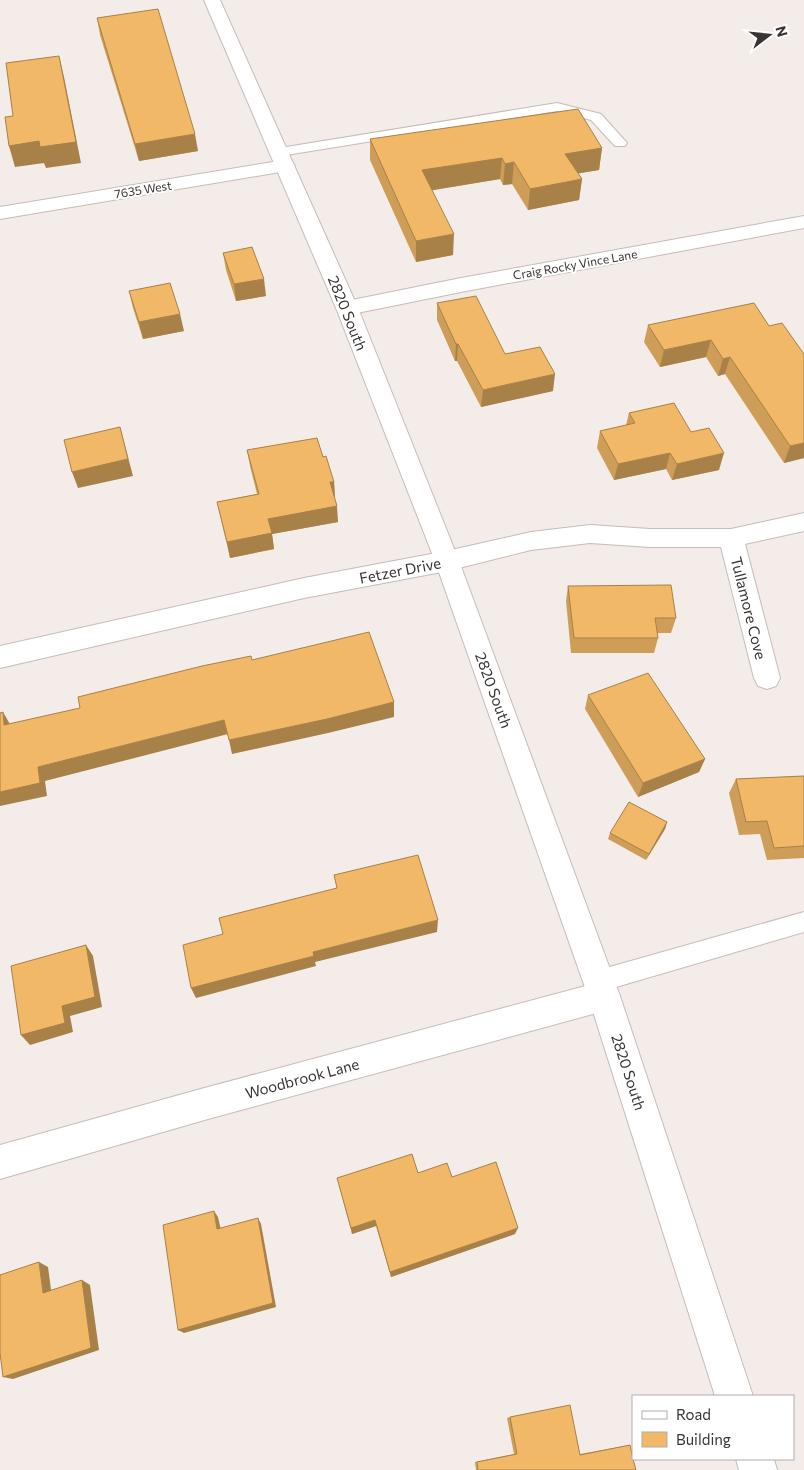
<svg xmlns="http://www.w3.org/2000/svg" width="804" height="1470" font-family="Commissioner,sans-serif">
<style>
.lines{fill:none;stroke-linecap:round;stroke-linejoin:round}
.service-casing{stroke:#c4bcb9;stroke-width:2}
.minor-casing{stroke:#c4bcb9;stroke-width:2}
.tertiary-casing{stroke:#c4bcb9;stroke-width:2}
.service{fill:#fff;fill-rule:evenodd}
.minor{fill:#fff;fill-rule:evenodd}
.tertiary{fill:#fff;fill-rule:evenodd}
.wall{fill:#ce9e59}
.shaded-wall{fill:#a88148}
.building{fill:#f0b867;stroke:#a88148}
.labels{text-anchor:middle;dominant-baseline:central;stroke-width:4;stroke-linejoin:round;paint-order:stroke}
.far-street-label{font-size:12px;fill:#383533;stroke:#fff}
.street-label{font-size:15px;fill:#383533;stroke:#fff}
</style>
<rect width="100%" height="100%" fill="#f4ece8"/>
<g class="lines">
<g class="service-casing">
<g id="service">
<polygon points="557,103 601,114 627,143 625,146 615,146 591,120 557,111 280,156 273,152 280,148"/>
<polygon points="804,912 804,932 599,992 591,989 588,981 591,973 599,970"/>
</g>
</g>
<g class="minor-casing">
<g id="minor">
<polygon points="285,160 292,162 295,166 292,170 0,219 0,207"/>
<polygon points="804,216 804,228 461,292 347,315 340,313 336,308 340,303 347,301 461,278"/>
<polygon points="804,513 804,531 745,544 780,678 776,686 767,689 758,686 754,678 721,547 650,547 590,543 531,550 447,571 304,598 0,668 0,646 304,578 447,551 531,532 590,525 650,529 731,529"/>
<polygon points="604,981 615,985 620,996 615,1007 604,1011 208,1119 0,1179 0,1145 208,1087"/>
</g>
</g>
<g class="tertiary-casing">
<g id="tertiary">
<polygon points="204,0 220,0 358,308 459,561 620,996 753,1396 715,1396 588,996 435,561 336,308"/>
<polygon points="736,1459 774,1459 777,1470 739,1470"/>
</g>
</g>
<use href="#service" class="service"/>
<use href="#minor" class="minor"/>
<use href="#tertiary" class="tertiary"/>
</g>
<g class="wall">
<polygon points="97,18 198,151 139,161 100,35"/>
<polygon points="370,139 602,148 599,170 578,173 582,179 579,200 528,210 512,184 503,185 500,179 432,190 453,255 416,262 370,160"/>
<polygon points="223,253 266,296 236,301 226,270"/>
<polygon points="129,291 184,331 143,339 133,308"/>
<polygon points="437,303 505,354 553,391 481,407 457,361 455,361 437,320"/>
<polygon points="648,325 769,326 804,354 804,458 784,463 725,374 718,376 706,357 660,367 644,342"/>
<polygon points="629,413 691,432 719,470 672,480 666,469 614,480 597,448 600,431 626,425"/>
<polygon points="247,450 323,457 334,482 335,498 334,498 338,522 272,534 274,549 230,558 217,502 257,494 250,466"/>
<polygon points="568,586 676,618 671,633 657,633 658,638 654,653 571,653 566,601"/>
<polygon points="588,695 705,759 699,772 638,797 585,709"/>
<polygon points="804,776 804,858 767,860 760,834 739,835 729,793 736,779"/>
<polygon points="667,822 665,829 646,860 608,839 610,833"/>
<polygon points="418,1173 452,1177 515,1234 391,1277 376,1226 352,1234 339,1185"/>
<polygon points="510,1417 580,1454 630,1445 636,1470 476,1470 475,1462 514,1454 507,1418"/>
</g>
<g class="shaded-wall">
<polygon points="59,56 64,77 81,163 46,168 44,163 15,167 9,146"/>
<polygon points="195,134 198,151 139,161 135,144"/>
<polygon points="602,148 599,170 563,176 565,154"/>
<polygon points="502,158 500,179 422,192 422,170"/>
<polygon points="514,162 512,184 503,185 505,164"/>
<polygon points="582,179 579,200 528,210 530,189"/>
<polygon points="454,234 453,255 416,262 416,241"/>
<polygon points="264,279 266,296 236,301 234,284"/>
<polygon points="180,314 184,331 143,339 139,322"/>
<polygon points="711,340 706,357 660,367 664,350"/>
<polygon points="456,344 458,344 457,361 455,361"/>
<polygon points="730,357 725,374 718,376 723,359"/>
<polygon points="555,374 553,391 481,407 483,390"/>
<polygon points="120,427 133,476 78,488 72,472"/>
<polygon points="804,443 804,458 784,463 790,446"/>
<polygon points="670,453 666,469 614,480 618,464"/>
<polygon points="724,453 719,470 672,480 677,464"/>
<polygon points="330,482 334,482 335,498 331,499"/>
<polygon points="337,506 338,522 272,534 274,549 230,558 227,542 268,519"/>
<polygon points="394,702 394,717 328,733 232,754 229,740"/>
<polygon points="3,712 11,726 4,725"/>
<polygon points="224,720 228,734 45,781 47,796 0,806 0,792 38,767"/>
<polygon points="705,759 699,772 638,797 643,783"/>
<polygon points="667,822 665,829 646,860 649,854"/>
<polygon points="438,920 437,932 315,962 316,966 196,998 191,988 313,952"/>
<polygon points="86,945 93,956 102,1007 70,1016 73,1032 30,1045 21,1035 62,1006"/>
<polygon points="214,1211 218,1217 222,1235 217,1229"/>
<polygon points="258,1218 261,1224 276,1307 184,1333 178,1330"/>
<polygon points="375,1220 376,1226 352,1234 351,1228"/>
<polygon points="518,1228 515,1234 391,1277 390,1272"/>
<polygon points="39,1262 48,1267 52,1297 43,1293"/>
<polygon points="82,1280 90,1285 99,1350 13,1379 3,1377"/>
</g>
<g class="building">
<polygon points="158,9 195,134 135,144 97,18"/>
<polygon points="59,56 76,142 40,147 39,141 9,146 5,117 13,116 6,63"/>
<polygon points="578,109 602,148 565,154 582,179 530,189 514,162 505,164 502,158 422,170 454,234 416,241 370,139"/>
<polygon points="252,247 264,279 234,284 223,253"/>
<polygon points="170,283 180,314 139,322 129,291"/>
<polygon points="476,296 505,354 540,347 555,374 483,390 458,344 456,344 437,303"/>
<polygon points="754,303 769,326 782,323 804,354 804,443 790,446 730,357 723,359 711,340 664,350 648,325"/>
<polygon points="674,403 691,432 709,428 724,453 677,464 670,453 618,464 600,431 635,423 629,413"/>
<polygon points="120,427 128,459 72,472 64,440"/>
<polygon points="317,438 323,457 326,456 334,482 330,482 337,506 268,519 272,533 227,542 217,502 259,494 247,450"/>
<polygon points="671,585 676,618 655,618 658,638 574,638 568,586"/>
<polygon points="369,632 394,702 327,719 229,740 224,720 38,767 40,783 0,792 0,713 3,712 4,725 80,708 78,697 202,666 251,656 252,660"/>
<polygon points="648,673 705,759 643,783 588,695"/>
<polygon points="804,776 804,846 774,848 767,821 746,822 736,779"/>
<polygon points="629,802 667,822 649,854 610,833"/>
<polygon points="418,855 438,920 313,952 314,956 191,988 183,945 223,934 219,918 337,888 334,875"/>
<polygon points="86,945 95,997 62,1006 65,1023 21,1035 11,966"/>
<polygon points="412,1154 418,1173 447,1163 452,1177 496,1162 518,1228 390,1272 375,1220 351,1228 337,1178"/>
<polygon points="214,1211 217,1229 258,1218 273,1303 178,1330 163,1225"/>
<polygon points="39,1262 43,1293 82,1280 91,1348 3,1377 0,1353 0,1275"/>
<polygon points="570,1405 580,1455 630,1445 633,1459 636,1470 478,1470 477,1462 517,1454 510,1417"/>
</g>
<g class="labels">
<g class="far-street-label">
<text transform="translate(143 189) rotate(-9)">7635 West</text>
<text transform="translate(575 264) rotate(-10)">Craig Rocky Vince Lane</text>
</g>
<g class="street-label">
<text transform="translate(348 313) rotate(68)">2820 South</text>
<text transform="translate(400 570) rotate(-11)">Fetzer Drive</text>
<text transform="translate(749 608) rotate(76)">Tullamore Cove</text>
<text transform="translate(494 690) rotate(70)">2820 South</text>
<text transform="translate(629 1072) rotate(72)">2820 South</text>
<text transform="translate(302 1078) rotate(-15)">Woodbrook Lane</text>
</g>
</g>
<rect x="632" y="1395" width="162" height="65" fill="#ffffff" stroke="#afaead"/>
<rect x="642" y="1411" width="25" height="8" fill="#ffffff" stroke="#afaead"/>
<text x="676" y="1420" font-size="15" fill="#383533">Road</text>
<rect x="642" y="1432" width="25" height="15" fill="#f0b867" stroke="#afaead"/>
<text x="676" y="1445" font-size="15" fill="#383533">Building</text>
<g transform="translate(769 35) rotate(74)" stroke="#ffffff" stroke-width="4" paint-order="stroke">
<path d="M0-4L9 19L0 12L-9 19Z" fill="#383533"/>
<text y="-8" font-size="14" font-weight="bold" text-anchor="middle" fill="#383533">N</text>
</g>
</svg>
